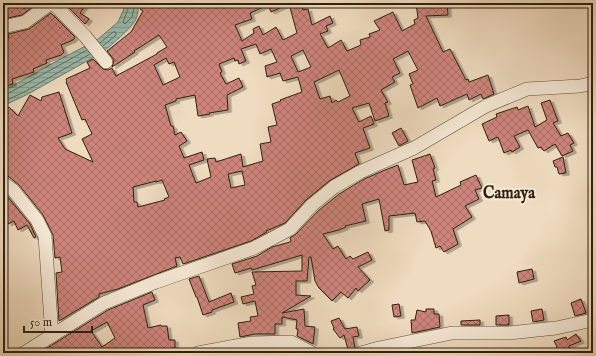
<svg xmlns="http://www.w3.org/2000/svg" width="596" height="356" font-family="'IM FELL English',serif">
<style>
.water{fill:url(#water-rules);stroke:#6e7d6d}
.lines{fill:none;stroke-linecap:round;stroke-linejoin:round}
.shore{stroke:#646e5e;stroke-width:1}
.building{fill:url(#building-cross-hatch);stroke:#2d200e;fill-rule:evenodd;filter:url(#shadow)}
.minor-casing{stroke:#5e4f3a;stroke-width:14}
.minor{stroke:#f5e8d5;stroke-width:13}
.labels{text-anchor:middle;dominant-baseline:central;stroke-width:4;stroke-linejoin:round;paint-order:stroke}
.quarter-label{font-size:16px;font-weight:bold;fill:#2d200e;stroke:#f5e8d5}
</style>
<defs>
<pattern id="water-rules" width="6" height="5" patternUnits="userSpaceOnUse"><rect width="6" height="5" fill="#9abbad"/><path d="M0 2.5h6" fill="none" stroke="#85a094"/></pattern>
<pattern id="building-cross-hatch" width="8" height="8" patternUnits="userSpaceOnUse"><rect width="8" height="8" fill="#ce847c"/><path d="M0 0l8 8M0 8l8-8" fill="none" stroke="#a86c64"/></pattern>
<filter id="shadow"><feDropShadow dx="3.5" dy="2" stdDeviation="0" flood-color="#0004"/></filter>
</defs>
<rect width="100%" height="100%" fill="#efdbbf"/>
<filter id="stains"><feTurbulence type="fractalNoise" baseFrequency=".005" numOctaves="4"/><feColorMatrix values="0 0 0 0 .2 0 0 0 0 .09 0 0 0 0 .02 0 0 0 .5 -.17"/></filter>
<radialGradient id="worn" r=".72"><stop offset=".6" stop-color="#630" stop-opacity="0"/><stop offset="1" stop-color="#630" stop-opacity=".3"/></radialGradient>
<path class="water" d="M120,3H139C138,8 138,14 136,19C131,29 111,45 103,52L28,94L3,106V91L55,62L97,40L118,22L124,9Z"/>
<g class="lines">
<g class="shore">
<polyline points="125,3 128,9 123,22 125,24 132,17 135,3"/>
<polyline points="100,43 113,32 116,32 116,35 103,46"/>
<polyline points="3,95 7,94 87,50"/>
<polyline points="3,102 26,91 90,54"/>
</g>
</g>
<g class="building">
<polygon points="3,3 23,3 24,9 32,3 37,3 22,15 3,19"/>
<polygon points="64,3 87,3 80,13 89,19 85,24"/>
<path d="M144,3H147L154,8L161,3H246L247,6L255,3H301L303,10L308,9L312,25L330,16L333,23L326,26L328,31L320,34L328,48L341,40L347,51L361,45L360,40L370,37L369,34L380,30L374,21L393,12L402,31L415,24L414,20L418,18L416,3H447L448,15L426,16L443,52L450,49L466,80L468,79L469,82L488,75L494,94L483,99L481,94L469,100L467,94L440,106L437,98L418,108L410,85L413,84L409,74L418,70L408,51L393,59L400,73L392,77L395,82L381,90L388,102L385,103L389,116L375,121L369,103L352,108L359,122L371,116L374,124L363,128L370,148L355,153L359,164L329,181L306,200L285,223L266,231L267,232L251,241L183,264L180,257L175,258L177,266L118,289L99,294V297L59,321L56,273L62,272L60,257L55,258L53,235L43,215L19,185L8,176L3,175H4L3,141H5L7,125L3,118V112L9,107L18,116L30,95L41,101L42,97L59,92L72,133L58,138L65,149L93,162L82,139L92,134L85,119L82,120L66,82L67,81L66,79L90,68L87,62L93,59L103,69L108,70L112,68L116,76L157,54V53L167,47L159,35L134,51L135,52L112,67L114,60L107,51L131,32L143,11L140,9ZM289,4L297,33L283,40L276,27L263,35L259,26L253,29L254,33L242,41L235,25L252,19L250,13L268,5L271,12ZM256,44L260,54L271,49L277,62L265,66L267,77L280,73L283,81L298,77L302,92L280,100L281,101L272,104L277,125L268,127L271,142L260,144L263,161L243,167L241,154L216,162L215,158L207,159L211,177L196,183L189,165L204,160L202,152L184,158L179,146L187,141L181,132L175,135L173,126H171L165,105L176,101V99L195,95L198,116L210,114L209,113L228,110L227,95L243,87L239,78L226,84L220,73L222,72L219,64L234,58L235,61L238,60L239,64L246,61L241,49ZM303,50L311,67L298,72L291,56ZM166,58L169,64L174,62L180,77L163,85L154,65ZM339,70L350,96L338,102L336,100L332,103L330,96L320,99L314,82ZM242,171L245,185L231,188L228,174ZM162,180L169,197L164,199L165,200L138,207L137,202H134L133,187L156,181V182Z"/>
<polygon points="51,13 75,37 73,40 61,45 64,52 61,55 46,60 47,63 33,69 34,72 12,79 13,84 3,87 3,40 9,38 8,34 29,29"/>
<polygon points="550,100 558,121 553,123 561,136 568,133 574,143 570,145 573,151 562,156 555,144 544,151 541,147 538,148 528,130 514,136 520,147 512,152 511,150 504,153 498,137 489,141 482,124 497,117 496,114 517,107 518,110 528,106 535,127 547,120 541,103"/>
<polygon points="401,128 408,141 399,146 392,133"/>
<polygon points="430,154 435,168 433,169 436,180 432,181 436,197 461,185 460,182 476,175 482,188 475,190 479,199 465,206 472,217 453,229 458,244 444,252 440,246 436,248 431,231 425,221 417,222 415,213 389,216 389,230 385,231 379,199 362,204 366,221 345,226 346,227 339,230 323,234 333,249 338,246 346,259 350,256 353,259 368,252 372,260 358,267 370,280 358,291 356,288 348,298 341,292 332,301 319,288 315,281 311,257 309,257 307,281 296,281 296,295 311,296 282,313 304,309 305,326 315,327 313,344 297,336 298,329 296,329 297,320 282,317 282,324 275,324 275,334 255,334 240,337 238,323 251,321 250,317 258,316 255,301 243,304 241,297 254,294 252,286 256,285 252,272 302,271 302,255 252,270 251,268 235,273 232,264 257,256 272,247 290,242 291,241 290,238 296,234 318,211 339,194 364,179 385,170 398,165 404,185 418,182 412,160"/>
<polygon points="563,157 566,173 559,174 557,167 555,167 553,161"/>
<polygon points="4,193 7,196 30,224 36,237 34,238 27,225 18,230 14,221 8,224 7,220 3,220 3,194"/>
<polygon points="532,269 534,279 519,283 517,272"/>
<polygon points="199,276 209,302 231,293 234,302 212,310 212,312 203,315 197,297 196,297 189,279"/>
<path d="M152,292L155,300L143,305L148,328L161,325V326H167L169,340H175V348L166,349V351L158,352V353H39L108,310ZM107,322L115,338L102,347L91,331Z"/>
<polygon points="581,299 586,313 575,316 571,303"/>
<polygon points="399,304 401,316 394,317 392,305"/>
<polygon points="426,309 434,309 434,314 439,314 440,327 412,333 411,320 415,320 417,310 426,312"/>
<polygon points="542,309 544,320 533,322 531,311"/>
<polygon points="509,315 509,325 496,325 496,316"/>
<polygon points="339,318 345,329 357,327 359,336 353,337 355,348 353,353 349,353 344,335 340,338 333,329 334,328 331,321"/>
<polygon points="480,320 480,325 461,325 461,321"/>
<polygon points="576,334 581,341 569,346 569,348 557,352 555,349 557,347 554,341 566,337 567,340"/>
</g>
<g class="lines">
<g class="minor-casing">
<g id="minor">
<polyline points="53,3 85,36 106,62"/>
<polyline points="3,27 25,22 51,3"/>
<polyline points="3,183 13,190 37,220 45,236 52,336"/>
<polyline points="24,353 104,303 156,282 254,248 290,229 312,205 334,187 360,172 414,148 486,106 527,89 580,86 593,83"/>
<polyline points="198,353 252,343 291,342 312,353"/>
<polyline points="361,353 379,348 452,333 509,333 556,328 593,320"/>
</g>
</g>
<use href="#minor" class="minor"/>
</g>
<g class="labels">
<g class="quarter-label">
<text x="509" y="194">Camaya</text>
</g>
</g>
<rect width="596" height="356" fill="none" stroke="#efdbbf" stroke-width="16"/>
<rect x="4" y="4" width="588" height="348" fill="none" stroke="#2d200e" stroke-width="2"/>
<rect x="8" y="8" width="580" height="340" fill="none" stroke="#2d200e"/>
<path d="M24 326v6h68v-6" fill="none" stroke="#2d200e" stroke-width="2"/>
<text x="30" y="326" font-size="12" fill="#2d200e" stroke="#f5e8d5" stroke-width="3" paint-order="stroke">50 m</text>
<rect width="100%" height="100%" filter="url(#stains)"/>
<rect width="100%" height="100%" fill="url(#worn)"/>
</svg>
